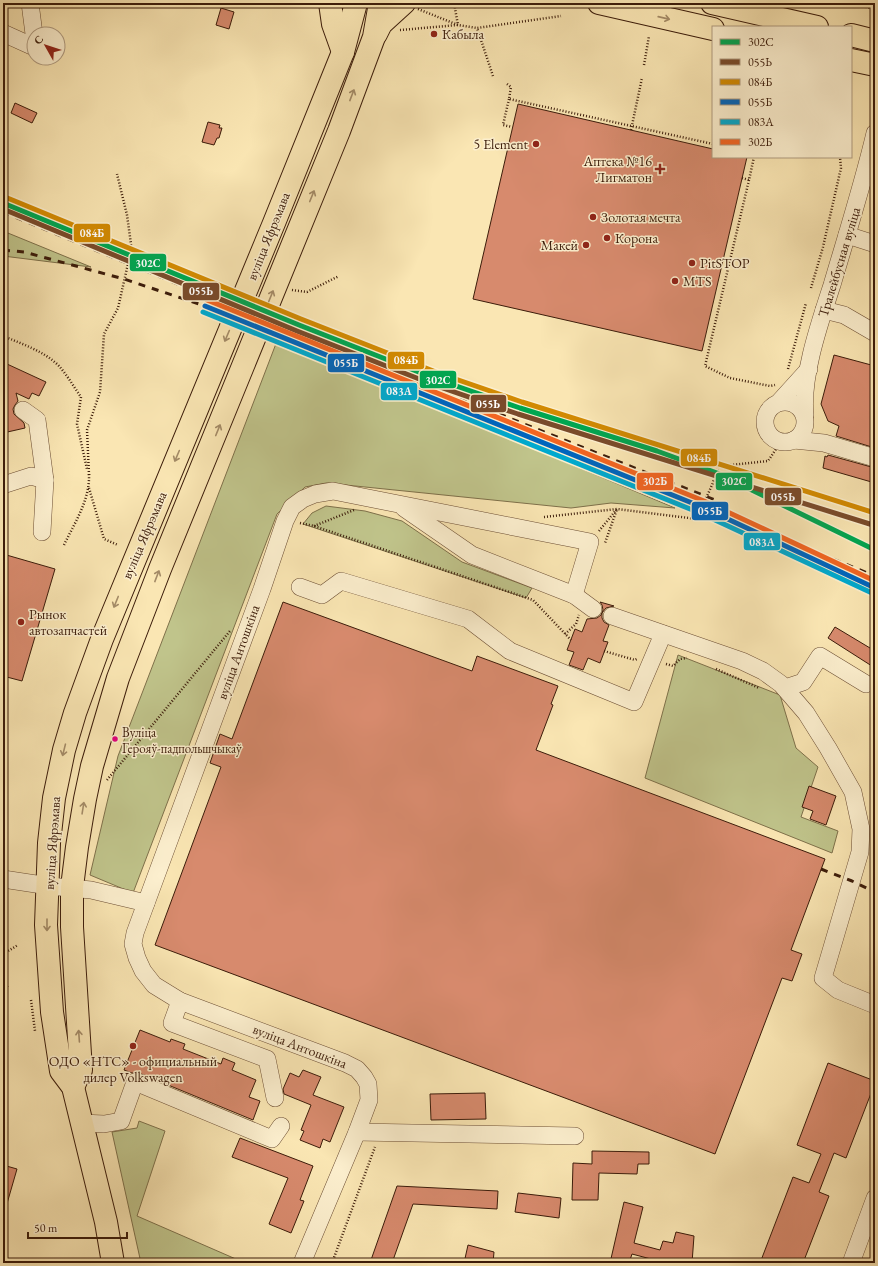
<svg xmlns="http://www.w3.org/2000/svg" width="878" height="1266" font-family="'EB Garamond',serif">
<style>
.green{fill:#c0c48b;stroke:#7e704a}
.building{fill:#d78a6d;stroke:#3c1c0a}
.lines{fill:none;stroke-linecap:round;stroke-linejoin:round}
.minor-casing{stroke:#6c4e34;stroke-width:18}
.major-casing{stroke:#3c1c0a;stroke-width:24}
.path{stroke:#3c1c0a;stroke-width:2.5;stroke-dasharray:1 2;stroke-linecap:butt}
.minor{stroke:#fcefce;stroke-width:17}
.major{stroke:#fae6b3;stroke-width:22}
.rail{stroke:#3c1c0a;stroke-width:3;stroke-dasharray:7 7;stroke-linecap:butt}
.rail-1-casing{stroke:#fcefce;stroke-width:8}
.rail-2-casing{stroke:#fcefce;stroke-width:8}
.rail-3-casing{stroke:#fcefce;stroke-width:8}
.rail-4-casing{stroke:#fcefce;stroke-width:8}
.rail-5-casing{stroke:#fcefce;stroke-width:8}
.rail-6-casing{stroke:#fcefce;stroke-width:8}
.rail-1{stroke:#00a651;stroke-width:5}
.rail-2{stroke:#7a4b2a;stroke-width:5}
.rail-3{stroke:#d28a02;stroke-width:5}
.rail-4{stroke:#0065bd;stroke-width:5}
.rail-5{stroke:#00a9ce;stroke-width:5}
.rail-6{stroke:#f26522;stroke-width:5}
.oneway{stroke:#a48b67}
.poi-dot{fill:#8f2418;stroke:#fcefce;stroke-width:1.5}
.bus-dot{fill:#e5007d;stroke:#fcefce;stroke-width:1.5}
.labels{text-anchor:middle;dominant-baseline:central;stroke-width:3;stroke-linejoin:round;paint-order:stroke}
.bus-label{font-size:13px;fill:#3c1c0a;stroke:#fcefce;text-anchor:start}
.poi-label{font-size:14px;fill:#3c1c0a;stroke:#fcefce;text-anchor:start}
.street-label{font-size:14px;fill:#3c1c0a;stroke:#fcefce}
.line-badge{stroke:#fcefce;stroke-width:1.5}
.badge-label{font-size:11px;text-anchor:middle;font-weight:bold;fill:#fff}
</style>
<rect width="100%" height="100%" fill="#fae6b3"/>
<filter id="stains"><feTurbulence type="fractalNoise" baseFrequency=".005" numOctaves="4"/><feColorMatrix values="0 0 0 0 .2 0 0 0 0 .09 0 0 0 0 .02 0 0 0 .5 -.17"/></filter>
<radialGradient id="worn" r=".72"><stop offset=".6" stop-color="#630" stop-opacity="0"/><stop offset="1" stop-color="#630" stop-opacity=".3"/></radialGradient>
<g class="green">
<polygon points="3,231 91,267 3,256"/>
<polygon points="277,341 675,508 611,503 571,508 326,483 305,487 277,514 133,893 90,875 118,756"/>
<polygon points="326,506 365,511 402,521 462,562 532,588 526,598 303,524 312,513"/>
<polygon points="678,655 780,695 796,748 818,767 801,817 838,831 832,853 645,778"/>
<polygon points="139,1121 165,1131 137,1216 245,1263 141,1263 112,1132 137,1128"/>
</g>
<g class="building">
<polygon points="221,8 234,12 229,29 216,25"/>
<polygon points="15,103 37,113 32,123 11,113"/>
<polygon points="518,104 713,149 713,157 747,157 702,351 473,299"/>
<polygon points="208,122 220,125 219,128 222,128 219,138 217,138 214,145 202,142"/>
<polygon points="834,355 875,366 875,448 836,436 839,426 828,421 821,404"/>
<polygon points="7,364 46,382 39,396 32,393 29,399 16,393 18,401 15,405 13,409 14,414 24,423 25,428 3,433 3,373"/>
<polygon points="828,455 875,468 875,483 823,468 825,456 827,457"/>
<polygon points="3,554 55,569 22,681 3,676"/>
<polygon points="283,602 472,671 477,656 558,686 551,704 553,705 536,750 825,859 791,950 802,954 792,981 782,978 715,1154 155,945 221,767 210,763 220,734 232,739"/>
<polygon points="600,602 614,606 606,608 602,613 602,618 604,622 609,625 603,641 608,642 600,663 588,658 583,670 569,665 574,652 567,650 575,629 582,632 587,619 597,618 601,615 603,610 602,605"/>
<polygon points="835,627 875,651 875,668 828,638"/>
<polygon points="809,786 836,796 826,825 810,819 813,811 802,807"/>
<polygon points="140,1030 170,1042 171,1039 185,1044 183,1049 221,1064 223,1058 235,1063 232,1070 256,1080 249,1097 260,1101 253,1120 139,1073 132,1073 124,1070"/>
<polygon points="828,1063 875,1081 875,1083 846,1158 834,1153 819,1192 829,1196 803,1263 760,1263 793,1177 809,1183 821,1154 797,1145"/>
<polygon points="303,1070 321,1077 313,1095 344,1107 330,1142 323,1139 320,1148 300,1140 304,1131 301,1130 311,1105 284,1094 283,1089 290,1073 299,1077"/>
<polygon points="485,1093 486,1119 431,1120 430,1094"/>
<polygon points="240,1138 313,1166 300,1200 304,1201 291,1233 269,1224 288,1178 232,1157"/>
<polygon points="592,1151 649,1152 649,1164 638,1164 637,1174 599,1173 598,1200 572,1200 573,1163 592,1164"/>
<polygon points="3,1165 17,1169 6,1207 3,1207"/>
<polygon points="397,1186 498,1191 497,1209 413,1204 392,1263 378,1263 371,1260"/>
<polygon points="518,1193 561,1198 559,1218 515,1212"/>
<polygon points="624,1202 643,1207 634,1243 660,1250 663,1241 673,1243 676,1232 694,1236 692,1263 666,1263 632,1254 629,1263 610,1263"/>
<polygon points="468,1245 494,1252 493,1263 464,1263"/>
</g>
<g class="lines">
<g class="minor-casing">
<g id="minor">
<polyline points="30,3 34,34"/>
<polyline points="3,33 34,47"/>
<polyline points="847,235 875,244"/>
<polyline points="824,310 844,315 875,333"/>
<polyline points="780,401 809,369"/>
<circle cx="785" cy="422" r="20"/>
<polyline points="23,410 37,420 45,480 42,532"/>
<path d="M805,415C801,376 820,322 832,285C847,234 863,184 875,133"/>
<polyline points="794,440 824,443 875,458"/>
<polyline points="3,485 31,476 45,480"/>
<polyline points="404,508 472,555 574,595 593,609"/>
<polyline points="300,587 322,595 341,581 468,619 510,651 634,702 663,634"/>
<polyline points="612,616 742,661 763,671 781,684 806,713 828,748 853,792 861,829 860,852 823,978 838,990 875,1005"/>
<polyline points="785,688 803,682 820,656 866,684"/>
<polyline points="3,879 49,886 91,890 146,903"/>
<polyline points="180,1001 172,1023 267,1059 275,1098"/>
<polyline points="81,1123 104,1124 121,1121 135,1082 272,1139 281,1126"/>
<polyline points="357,1132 575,1136"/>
<polyline points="302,1263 357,1132 369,1100 368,1084 364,1077 357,1069 345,1063 180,1001 154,985 143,971 137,958 133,944 135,933 262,589 285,521 292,507 303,499 315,494 333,491 590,542 574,595"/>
<polyline points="851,1263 875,1198"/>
</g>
</g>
<g class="major-casing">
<g id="major">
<polyline points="330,3 333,24 343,52"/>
<polyline points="599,3 713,29"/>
<polyline points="712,3 817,27"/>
<polyline points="376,34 381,24 404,3"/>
<polyline points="851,35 875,41"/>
<polyline points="851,60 875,65"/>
<polyline points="73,1087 81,1070 72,927 72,887 77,847 85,799 92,766 118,678 160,569 339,131 374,37 380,3"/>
<polyline points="113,1263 106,1222 73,1087 61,1071 52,1012 46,925 49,843 54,798 64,750 75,713 102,639 274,223 343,52 356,3"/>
</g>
</g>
<g class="path">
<polyline points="848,3 875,9"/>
<polyline points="861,3 865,7"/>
<polyline points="418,9 458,25 454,3"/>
<polyline points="400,30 458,25 477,28"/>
<polyline points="644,65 649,36"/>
<polyline points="493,76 477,28 561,16"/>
<polyline points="507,84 511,87 509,99 713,144"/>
<polyline points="509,99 503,125 512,127"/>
<polyline points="631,130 642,78"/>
<polyline points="742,178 749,180 754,157"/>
<polyline points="749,180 705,366 730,378 770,386 775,385"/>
<polyline points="811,288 823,247 841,168 840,157"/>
<polyline points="292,290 307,292 339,276"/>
<path d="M3,336C22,344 44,351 59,366C67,375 74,387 81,397L77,424L87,469"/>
<polyline points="788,369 806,303"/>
<polyline points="89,475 87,430 100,392 104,334 118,308 130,255 131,244 127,215 117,174"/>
<polyline points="89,488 104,539 118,545"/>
<polyline points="544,517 617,509 605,543"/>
<polyline points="300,523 314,526 533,600 571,640"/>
<polyline points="314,526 354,510"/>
<polyline points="599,531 617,509 697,519 712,485 720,463 731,465 768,461 780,443"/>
<path d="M64,545C75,522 90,500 89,474"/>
<polyline points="565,634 576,624 579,615"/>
<polyline points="604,651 635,660 637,659"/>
<polyline points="666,664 673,666 680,659 687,658"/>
<polyline points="716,669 759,688"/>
<polyline points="107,780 230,631"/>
<polyline points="3,954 18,945"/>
<polyline points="3,975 8,989"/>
<polyline points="31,1000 35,1031"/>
<polyline points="332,1263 375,1147"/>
</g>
<use href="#minor" class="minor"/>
<use href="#major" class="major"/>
<g class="rail">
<polyline points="3,212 413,381"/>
<polyline points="3,250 24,252 124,279 205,306"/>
<polyline points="262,329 875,576"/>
<polyline points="434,388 715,500"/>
<polyline points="782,545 875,588"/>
<polyline points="858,586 875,595"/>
<polyline points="821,869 852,881 875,892"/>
</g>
<g class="rail-1-casing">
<polyline id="rail-1" points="3,203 299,325 439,380 520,408 657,451 717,473 875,550"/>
</g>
<g class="rail-2-casing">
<polyline id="rail-2" points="3,209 297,331 437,386 518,414 873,525"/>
</g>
<g class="rail-3-casing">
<polyline id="rail-3" points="5,197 301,319 441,374 522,402 875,513"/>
</g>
<g class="rail-4-casing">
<polyline id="rail-4" points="205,306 702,507 875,588"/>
</g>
<g class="rail-5-casing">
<polyline id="rail-5" points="203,312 700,513 872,593"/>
</g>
<g class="rail-6-casing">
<polyline id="rail-6" points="207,300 704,501 875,581"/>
</g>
<use href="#rail-1" class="rail-1"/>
<use href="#rail-2" class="rail-2"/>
<use href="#rail-3" class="rail-3"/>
<use href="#rail-4" class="rail-4"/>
<use href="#rail-5" class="rail-5"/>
<use href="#rail-6" class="rail-6"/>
</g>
<defs><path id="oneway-shaft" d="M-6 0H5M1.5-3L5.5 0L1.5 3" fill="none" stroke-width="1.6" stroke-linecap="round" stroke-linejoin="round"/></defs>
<g class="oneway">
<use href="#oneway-shaft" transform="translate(664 18) rotate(13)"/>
<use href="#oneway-shaft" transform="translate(352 95) rotate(-69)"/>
<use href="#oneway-shaft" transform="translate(312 196) rotate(-68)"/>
<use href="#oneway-shaft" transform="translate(271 296) rotate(-68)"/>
<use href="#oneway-shaft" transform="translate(227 336) rotate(113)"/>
<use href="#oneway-shaft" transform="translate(218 430) rotate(-68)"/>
<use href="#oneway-shaft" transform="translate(177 456) rotate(113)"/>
<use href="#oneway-shaft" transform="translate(157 576) rotate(-69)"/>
<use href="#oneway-shaft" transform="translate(116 602) rotate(112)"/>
<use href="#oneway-shaft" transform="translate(64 750) rotate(104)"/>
<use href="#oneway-shaft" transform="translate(83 808) rotate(-81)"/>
<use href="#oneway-shaft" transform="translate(47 925) rotate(90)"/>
<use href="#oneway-shaft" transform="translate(79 1036) rotate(-94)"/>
</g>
<g class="poi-dot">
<circle cx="434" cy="34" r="4"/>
<circle cx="536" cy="144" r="4"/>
<path d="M658 163h4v4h4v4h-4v4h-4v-4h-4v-4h4z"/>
<circle cx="593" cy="217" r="4"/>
<circle cx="607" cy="238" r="4"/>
<circle cx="586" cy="245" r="4"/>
<circle cx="692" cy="263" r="4"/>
<circle cx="675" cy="281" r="4"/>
<circle cx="21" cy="622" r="4"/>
<circle cx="133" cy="1046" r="4"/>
</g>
<circle class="bus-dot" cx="115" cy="739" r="3.5"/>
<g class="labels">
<g class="bus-label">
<text x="122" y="732">Вуліца<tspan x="122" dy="16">Герояў-падпольшчыкаў</tspan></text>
</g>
<g class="poi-label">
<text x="442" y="34">Кабыла</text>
<text x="528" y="144" text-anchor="end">5 Element</text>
<text x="652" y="161" text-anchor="end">Аптека №16<tspan x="652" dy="16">Лигматон</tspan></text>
<text x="601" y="217">Золотая мечта</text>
<text x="615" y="238">Корона</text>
<text x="578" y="245" text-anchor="end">Макей</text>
<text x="700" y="263">PitSTOP</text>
<text x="683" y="281">MTS</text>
<text x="29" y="614">Рынок<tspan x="29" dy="16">автозапчастей</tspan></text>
<text x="133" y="1061" text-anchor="middle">ОДО «НТС» - официальный<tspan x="133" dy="16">дилер Volkswagen</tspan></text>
</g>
<g class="street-label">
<text transform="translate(268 236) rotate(-68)">вуліца Яфрэмава</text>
<text transform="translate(839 262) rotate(-73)">Тралейбусная вуліца</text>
<text transform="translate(144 535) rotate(-67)">вуліца Яфрэмава</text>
<text transform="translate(238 652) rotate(-70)">вуліца Антошкіна</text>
<text transform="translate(52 843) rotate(-86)">вуліца Яфрэмава</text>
<text transform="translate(300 1046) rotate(21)">вуліца Антошкіна</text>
</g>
</g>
<g class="line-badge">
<rect x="73" y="223" width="38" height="20" rx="4" fill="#d28a02"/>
<rect x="129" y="253" width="38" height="19" rx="4" fill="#00a651"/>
<rect x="182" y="282" width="38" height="19" rx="4" fill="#7a4b2a"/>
<rect x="387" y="351" width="38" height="19" rx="4" fill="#d28a02"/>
<rect x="327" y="353" width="38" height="20" rx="4" fill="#0065bd"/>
<rect x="419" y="370" width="38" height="19" rx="4" fill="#00a651"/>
<rect x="380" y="382" width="38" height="19" rx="4" fill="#00a9ce"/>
<rect x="470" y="394" width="37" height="19" rx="4" fill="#7a4b2a"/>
<rect x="680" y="448" width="38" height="19" rx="4" fill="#d28a02"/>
<rect x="636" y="472" width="38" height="19" rx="4" fill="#f26522"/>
<rect x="715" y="472" width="38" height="19" rx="4" fill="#00a651"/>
<rect x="764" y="487" width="38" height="19" rx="4" fill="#7a4b2a"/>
<rect x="691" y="501" width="38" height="20" rx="4" fill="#0065bd"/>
<rect x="743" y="532" width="38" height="19" rx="4" fill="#00a9ce"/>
</g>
<g class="badge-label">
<text x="92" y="237">084Б</text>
<text x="148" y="267">302С</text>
<text x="201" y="295">055Ь</text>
<text x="406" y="364">084Б</text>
<text x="346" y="367">055Б</text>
<text x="438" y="384">302С</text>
<text x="399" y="395">083А</text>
<text x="488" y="408">055Ь</text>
<text x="699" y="462">084Б</text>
<text x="655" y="485">302Б</text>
<text x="734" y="485">302С</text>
<text x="783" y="501">055Ь</text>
<text x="710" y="515">055Б</text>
<text x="762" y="546">083А</text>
</g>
<rect width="878" height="1266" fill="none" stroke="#fae6b3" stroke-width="16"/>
<rect x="4" y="4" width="870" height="1258" fill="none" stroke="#3c1c0a" stroke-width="2"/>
<rect x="8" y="8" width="862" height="1250" fill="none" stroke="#3c1c0a"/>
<rect x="712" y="26" width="140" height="132" fill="#fcefce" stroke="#af9b80"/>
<rect x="720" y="39" width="20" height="6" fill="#00a651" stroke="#af9b80"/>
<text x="748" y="46" font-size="12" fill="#3c1c0a">302С</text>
<rect x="720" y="59" width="20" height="6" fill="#7a4b2a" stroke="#af9b80"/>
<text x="748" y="66" font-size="12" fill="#3c1c0a">055Ь</text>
<rect x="720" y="79" width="20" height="6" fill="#d28a02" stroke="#af9b80"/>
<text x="748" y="86" font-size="12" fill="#3c1c0a">084Б</text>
<rect x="720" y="99" width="20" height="6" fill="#0065bd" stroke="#af9b80"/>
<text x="748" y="106" font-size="12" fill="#3c1c0a">055Б</text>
<rect x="720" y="119" width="20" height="6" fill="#00a9ce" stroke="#af9b80"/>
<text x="748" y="126" font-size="12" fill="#3c1c0a">083А</text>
<rect x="720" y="139" width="20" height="6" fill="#f26522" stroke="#af9b80"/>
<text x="748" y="146" font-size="12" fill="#3c1c0a">302Б</text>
<g transform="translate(46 46) rotate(309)"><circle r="19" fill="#fcefce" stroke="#af9b80"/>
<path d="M0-3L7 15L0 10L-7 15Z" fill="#8f2418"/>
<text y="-6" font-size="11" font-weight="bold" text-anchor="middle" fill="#3c1c0a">С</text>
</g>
<path d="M28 1232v6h99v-6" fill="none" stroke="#3c1c0a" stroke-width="2"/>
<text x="34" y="1232" font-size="12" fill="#3c1c0a" stroke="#fcefce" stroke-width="3" paint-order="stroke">50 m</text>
<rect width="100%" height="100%" filter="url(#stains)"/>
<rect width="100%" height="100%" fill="url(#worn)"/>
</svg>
